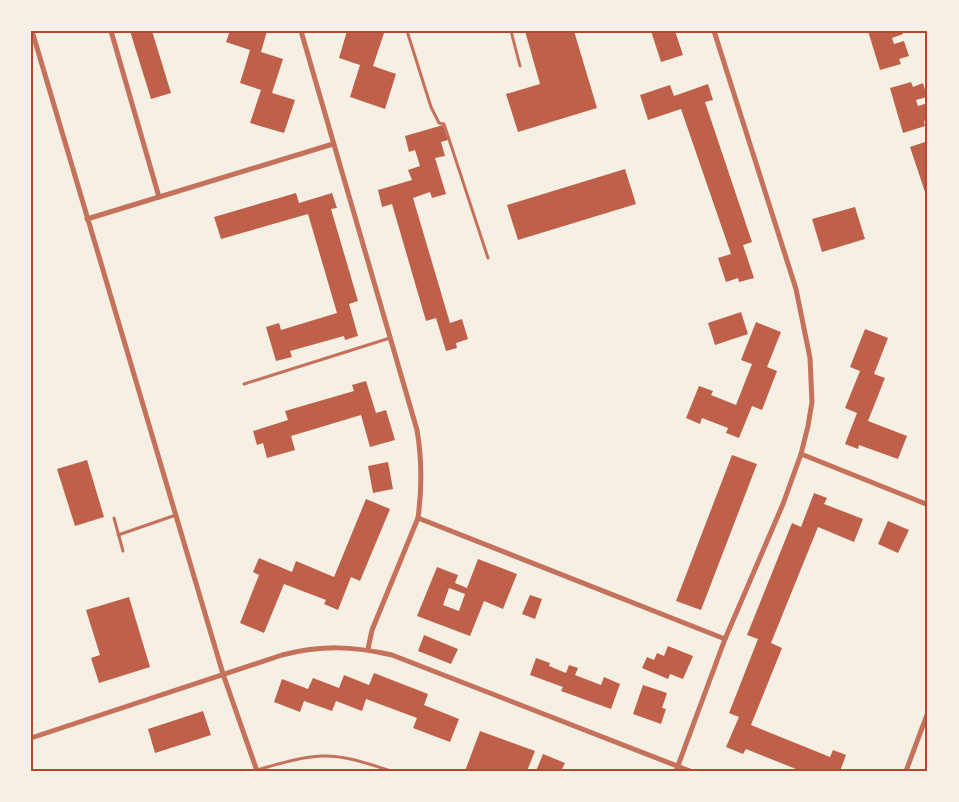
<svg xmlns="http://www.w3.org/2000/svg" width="959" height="802" font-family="Spectral,serif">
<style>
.building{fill:#bf614a;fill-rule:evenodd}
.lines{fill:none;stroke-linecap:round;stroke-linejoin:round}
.service{stroke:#c5725c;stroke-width:3}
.minor{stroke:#c5725c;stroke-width:5}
.neatline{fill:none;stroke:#b5482f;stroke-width:2}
</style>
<rect width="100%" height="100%" fill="#f6efe4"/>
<g class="building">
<polygon points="130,31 152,31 171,93 151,99"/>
<polygon points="230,31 267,31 261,52 283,59 272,93 295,100 284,133 250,123 261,90 240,83 250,50 226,42"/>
<polygon points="347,31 384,33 373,66 396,74 385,109 350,97 360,65 339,58"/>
<polygon points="525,31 574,31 597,108 518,132 506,94 540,84"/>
<polygon points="651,31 675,31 683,55 661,62"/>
<polygon points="868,31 902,31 903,34 892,38 894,44 904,41 909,56 899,59 901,64 880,70"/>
<polygon points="911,82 913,87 923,83 927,97 916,100 918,106 928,103 928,120 924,121 925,126 903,133 890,88"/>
<polygon points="708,84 713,100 705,102 752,242 743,245 754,278 739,282 738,278 726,282 718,258 731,254 681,109 648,120 640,95 670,85 674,96"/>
<polygon points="443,125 448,140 441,142 445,156 435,158 446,194 432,198 430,192 413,198 450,323 462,319 468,339 456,343 457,348 446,351 436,318 426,321 392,204 382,207 378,190 412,180 408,170 420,166 415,150 409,152 405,136"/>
<polygon points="928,141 928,198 927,198 910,147"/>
<polygon points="625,169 636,204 518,240 507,205"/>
<polygon points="296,193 299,203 332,193 337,208 331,209 358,301 349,304 358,336 345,340 344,336 290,351 292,357 276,361 266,327 279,323 281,330 337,313 308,214 221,239 214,217"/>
<polygon points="855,207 865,239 822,252 812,219"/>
<polygon points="741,312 748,334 715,345 708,323"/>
<polygon points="756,322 781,332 767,367 777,371 762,410 752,406 739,438 726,433 728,428 702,418 700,424 686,418 699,386 713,391 711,395 736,405 752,364 741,360"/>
<polygon points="865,329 888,338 874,374 885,378 868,421 907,436 898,459 859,445 858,449 845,444 857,413 845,408 860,371 850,367"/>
<polygon points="366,381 376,413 386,410 395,440 370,447 361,415 291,436 295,450 267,458 263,443 257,445 253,431 288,420 285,411 354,391 352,385"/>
<polygon points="732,455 757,464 701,610 676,601"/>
<polygon points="87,460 104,517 75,526 57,469"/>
<polygon points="388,462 393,489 373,493 368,466"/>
<polygon points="814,493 827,498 824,504 863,519 854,542 818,527 771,643 782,648 751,725 830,757 833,750 846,755 840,771 801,771 746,749 743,754 726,747 739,717 729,713 758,639 747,635 792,523 801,527"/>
<polygon points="366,499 390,509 360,581 351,577 338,610 324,604 326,600 284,584 264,633 240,623 259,575 253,572 259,558 292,572 296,561 334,577"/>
<polygon points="888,521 909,530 898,553 878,544"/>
<path d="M478,559L517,574L503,609L484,601L470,636L417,616L437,567L458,575L455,583L467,588ZM449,588L465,594L459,611L443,605Z"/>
<polygon points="530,595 542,599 535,619 522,614"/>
<polygon points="129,597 150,667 99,683 91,658 100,655 86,610"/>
<polygon points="424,635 458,649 451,664 418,651"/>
<polygon points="668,646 693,656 683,679 670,674 668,679 642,668 647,657 654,660 657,653 664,656"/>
<polygon points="536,658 550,663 549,666 566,673 569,665 578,668 575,675 601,685 604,677 620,684 611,709 561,691 563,687 530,675"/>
<polygon points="374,673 428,694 424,705 459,719 450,742 413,728 417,718 366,699 362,711 336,701 332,711 304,701 300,712 274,702 282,679 308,689 313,678 339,688 344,675 369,685"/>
<polygon points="643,685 667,693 662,708 666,709 661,724 633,714"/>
<polygon points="203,711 211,735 155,753 148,729"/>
<polygon points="480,731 535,751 527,771 465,771"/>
<polygon points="543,754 565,763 561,771 536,771"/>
</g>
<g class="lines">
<g class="service">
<polyline points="407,31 431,107 439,123 444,124 488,258"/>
<polyline points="511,31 520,66"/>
<polyline points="244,384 390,338"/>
<polyline points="114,518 123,551"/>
<polyline points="118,535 176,515"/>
<path d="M253,771C275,765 299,757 322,756C345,755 369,764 391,771"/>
</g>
<g class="minor">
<polyline points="32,31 223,674 257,771"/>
<polyline points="111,31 159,197"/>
<path d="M301,31L417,430C422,459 422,488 418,518L372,630L368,649"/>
<polyline points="87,219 333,144"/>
<polyline points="801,454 926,504"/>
<polyline points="418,518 725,639"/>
<path d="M31,738L282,655C322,645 352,646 392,655L690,771"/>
<polyline points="676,771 725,639 783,504 801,454 808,426 812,402 810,358 796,289 714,31"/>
<polyline points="906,771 928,712"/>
</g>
</g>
<rect width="959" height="802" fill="none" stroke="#f6efe4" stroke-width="65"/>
<rect x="32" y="32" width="894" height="738" class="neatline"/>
</svg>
